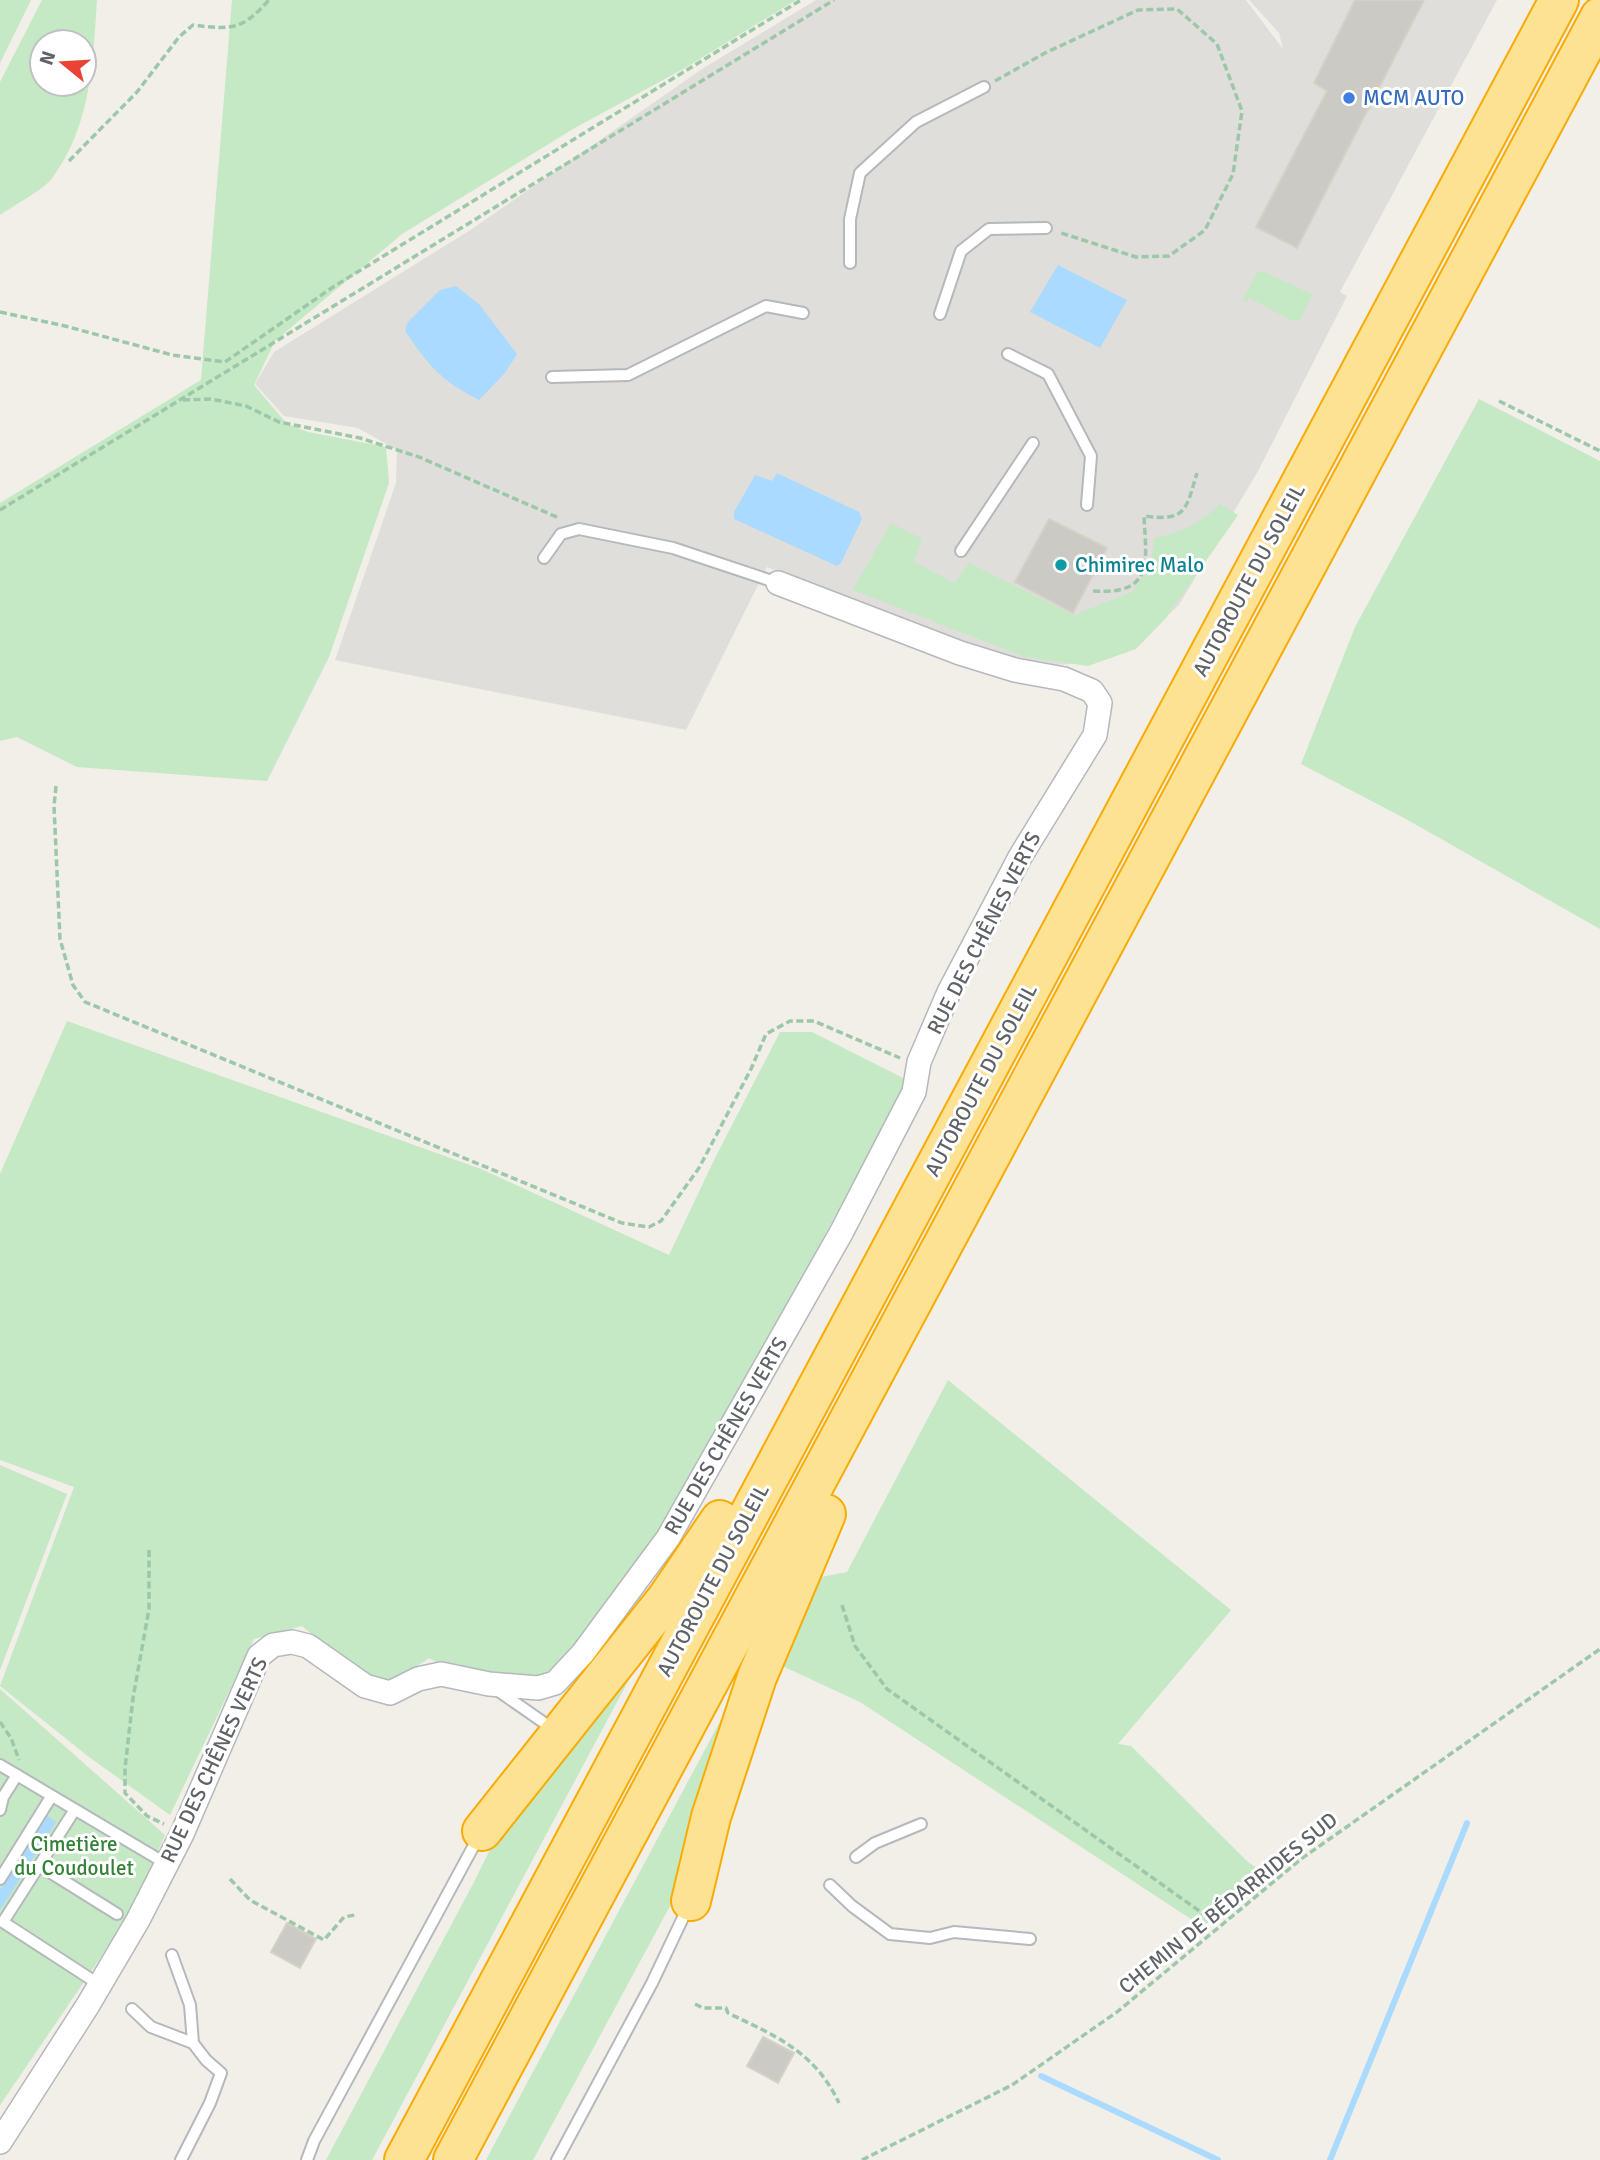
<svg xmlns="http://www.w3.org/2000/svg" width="1600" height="2160" font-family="Signika,sans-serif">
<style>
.industrial{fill:#e0deda}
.green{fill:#c5e8c5;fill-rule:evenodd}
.water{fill:#aadaff}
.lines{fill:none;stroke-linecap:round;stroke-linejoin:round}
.stream{stroke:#aadaff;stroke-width:6}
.building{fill:#cccac5;stroke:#d6d1c6;stroke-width:2}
.lane-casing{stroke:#b5b8bc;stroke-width:14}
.street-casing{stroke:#b5b8bc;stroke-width:26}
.highway-casing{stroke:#f9ab00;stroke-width:42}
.path{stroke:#9cc7a9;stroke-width:3.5;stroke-dasharray:7 3.5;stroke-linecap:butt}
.lane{stroke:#fff;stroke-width:10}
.street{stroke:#fff;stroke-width:23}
.highway{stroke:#fde293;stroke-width:38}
.shop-dot{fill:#3f7fe0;stroke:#fff;stroke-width:2.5}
.culture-dot{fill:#0f9aa8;stroke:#fff;stroke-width:2.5}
.labels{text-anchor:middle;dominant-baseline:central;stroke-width:6;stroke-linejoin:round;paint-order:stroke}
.shop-label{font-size:21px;fill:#366cbe;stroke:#fff;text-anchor:start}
.culture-label{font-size:21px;fill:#0d838f;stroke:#fff;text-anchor:start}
.street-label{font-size:21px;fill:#5f6368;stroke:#fff}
.park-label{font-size:21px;fill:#348238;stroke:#fff}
</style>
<rect width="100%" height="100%" fill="#f1efe8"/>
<polygon class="industrial" points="816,0 1246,0 1283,49 1279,33 1249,0 1497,0 1340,292 1347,296 1258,471 1179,605 1134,646 1087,663 1053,665 1018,661 767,567 686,730 335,660 396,483 397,450 358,428 284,416 255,384 274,352 472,229 702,69"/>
<g class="green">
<polygon points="0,0 31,0 0,63"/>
<path d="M42,0H97C93,61 91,125 53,177C44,190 14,205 0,215V82ZM42,42H84V84H42Z"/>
<polygon points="232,0 796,0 685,68 573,129 402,234 275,341 254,385 287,424 308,432 386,447 389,483 329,657 267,781 77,767 17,737 0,741 0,503 201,380"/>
<polygon points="1262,271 1312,294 1300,320 1291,320 1249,298 1246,303 1243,299 1257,273"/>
<polygon points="1479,399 1600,461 1600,929 1404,818 1301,764 1355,627"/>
<path d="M1220,504L1238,515L1166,618L1136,649L1088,666L1025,657L853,590L891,523L922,539L914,562L955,583L969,563L1074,615L1132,592L1150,568L1154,538C1180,534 1201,523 1220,504Z"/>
<polygon points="67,1021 481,1169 669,1255 715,1158 780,1032 812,1032 909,1081 694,1474 663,1537 542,1694 489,1691 429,1658 400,1678 369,1682 302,1626 254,1639 170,1815 89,1757 0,1686 74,1487 0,1460 0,1174"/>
<polygon points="948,1380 1231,1610 1118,1744 1131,1746 1249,1863 1266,1873 1203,1927 860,1702 778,1664 821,1577 847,1572"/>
<polygon points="0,1465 67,1494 0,1670"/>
<polygon points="647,1646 372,2160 326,2160 473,1884 511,1807"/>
<polygon points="740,1684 681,1877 670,1906 533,2160 486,2160"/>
<polygon points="0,1689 165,1835 139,1894 103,1954 0,2105"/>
</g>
<g class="water">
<polygon points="1058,265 1127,300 1100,348 1030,312"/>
<path d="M456,286L479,304L517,354L505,373L479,400C441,381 429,366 405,331L407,323L440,290Z"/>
<polygon points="777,473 859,512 862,519 841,563 837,566 734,519 734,512 755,475 772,481"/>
<polygon points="47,1816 56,1822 0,1910 0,1890"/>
</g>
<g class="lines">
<g class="stream">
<polyline points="1041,2076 1218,2160"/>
<polyline points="1330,2160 1467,1823"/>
</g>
</g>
<g class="building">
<polygon points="1355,0 1424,0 1297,248 1256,227 1327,91 1314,83"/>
<polygon points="1049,519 1107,548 1073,613 1015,582"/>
<polygon points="287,1923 316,1939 300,1968 271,1952"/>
<polygon points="763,2037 794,2053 778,2083 747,2066"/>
</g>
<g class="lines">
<g class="lane-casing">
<g id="lane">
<polyline points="850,263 850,219 860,173 916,122 984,87"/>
<polyline points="940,314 961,251 989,229 1046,228"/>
<polyline points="1008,354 1048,374 1091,456 1087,505"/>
<polyline points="552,377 628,375 766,306 803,313"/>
<polyline points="961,551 1033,443"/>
<polyline points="544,558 561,534 579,529 673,548 778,583"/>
<polyline points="497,1690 553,1729"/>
<polyline points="0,1765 165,1863"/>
<polyline points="0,1810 3,1797 17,1775"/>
<polyline points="74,1811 3,1922 100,1985"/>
<polyline points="856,1857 875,1843 921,1824"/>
<polyline points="40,1866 117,1914"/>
<polyline points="0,1879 51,1797"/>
<polyline points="830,1885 852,1906 890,1934 930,1938 954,1932 1030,1939"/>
<polyline points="172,1955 190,2005 193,2043 206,2060 221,2073 210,2103 181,2160"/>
<polyline points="132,2009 151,2027 193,2043"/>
<polyline points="307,2160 314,2141 479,1836"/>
<polyline points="557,2160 652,1983 689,1905"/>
</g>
</g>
<g class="street-casing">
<polyline id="street" points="0,2142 88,2005 138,1920 182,1834 259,1656 273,1645 292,1642 308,1646 365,1686 390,1693 418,1679 441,1674 489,1684 538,1688 555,1683 583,1653 668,1538 841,1233 914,1092 919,1062 949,992 1020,857 1095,735 1100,703 1092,691 1064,679 1015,670 960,653 778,583"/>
</g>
<g class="highway-casing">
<g id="highway">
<polyline points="482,1831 667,1598 720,1520"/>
<polyline points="691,1901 711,1817 757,1677 826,1514"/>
<polyline points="404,2160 1559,0"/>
<polyline points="453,2160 1600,17"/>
</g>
</g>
<g class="path">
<polyline points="995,81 1045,53 1138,10 1177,9 1217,44 1242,111 1233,174 1205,230 1169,256 1136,257 1058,232"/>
<path d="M69,161L137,92L179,37L193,25C232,30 242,30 269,0"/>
<polyline points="0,312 65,326 172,355 225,362 333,287 801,0"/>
<polyline points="183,400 211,399 246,406 279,422 360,438 419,457 559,518"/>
<polyline points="1499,401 1600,451"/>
<polyline points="0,510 834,0"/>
<path d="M1093,591C1155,595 1146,561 1144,516C1187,522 1186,509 1197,473"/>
<polyline points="56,786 54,806 60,939 73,985 85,1002 622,1223 649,1227 661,1221 699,1168 751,1069 766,1034 790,1021 814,1021 900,1058"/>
<polyline points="149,1550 149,1609 133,1698 125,1768 125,1793 147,1816 164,1824"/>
<polyline points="842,1605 855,1646 887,1689 1219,1925"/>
<polyline points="0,1722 11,1738 19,1760"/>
<polyline points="230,1879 250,1900 324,1940 344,1917 355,1915"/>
<path d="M695,2004L703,2008H726L728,2013C776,2036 815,2052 839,2103"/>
<polyline points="862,2160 1012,2085 1117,2012 1301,1859 1600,1649"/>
</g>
<use href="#lane" class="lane"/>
<use href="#street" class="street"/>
<use href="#highway" class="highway"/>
</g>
<circle class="shop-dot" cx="1349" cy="98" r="7"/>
<circle class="culture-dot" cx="1061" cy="565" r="7"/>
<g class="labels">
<g class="shop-label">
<text x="1363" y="98">MCM AUTO</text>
</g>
<g class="culture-label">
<text x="1075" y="565">Chimirec Malo</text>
</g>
<g class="street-label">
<text transform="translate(1249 580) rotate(-62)">AUTOROUTE DU SOLEIL</text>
<text transform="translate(984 933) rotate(-63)">RUE DES CHÊNES VERTS</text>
<text transform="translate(981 1080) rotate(-62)">AUTOROUTE DU SOLEIL</text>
<text transform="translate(726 1436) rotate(-60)">RUE DES CHÊNES VERTS</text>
<text transform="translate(713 1580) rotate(-62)">AUTOROUTE DU SOLEIL</text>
<text transform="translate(214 1760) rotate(-65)">RUE DES CHÊNES VERTS</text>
<text transform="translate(1228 1903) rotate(-39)">CHEMIN DE BÉDARRIDES SUD</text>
</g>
<g class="park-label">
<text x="74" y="1844">Cimetière<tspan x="74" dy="24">du Coudoulet</tspan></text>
</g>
</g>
<g transform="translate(63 63) rotate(288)"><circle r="33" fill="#ffffff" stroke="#bfc1c3" stroke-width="2"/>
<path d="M0-5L12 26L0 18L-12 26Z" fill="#ea4335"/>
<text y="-10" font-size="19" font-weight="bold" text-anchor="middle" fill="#5f6368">N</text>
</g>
</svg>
